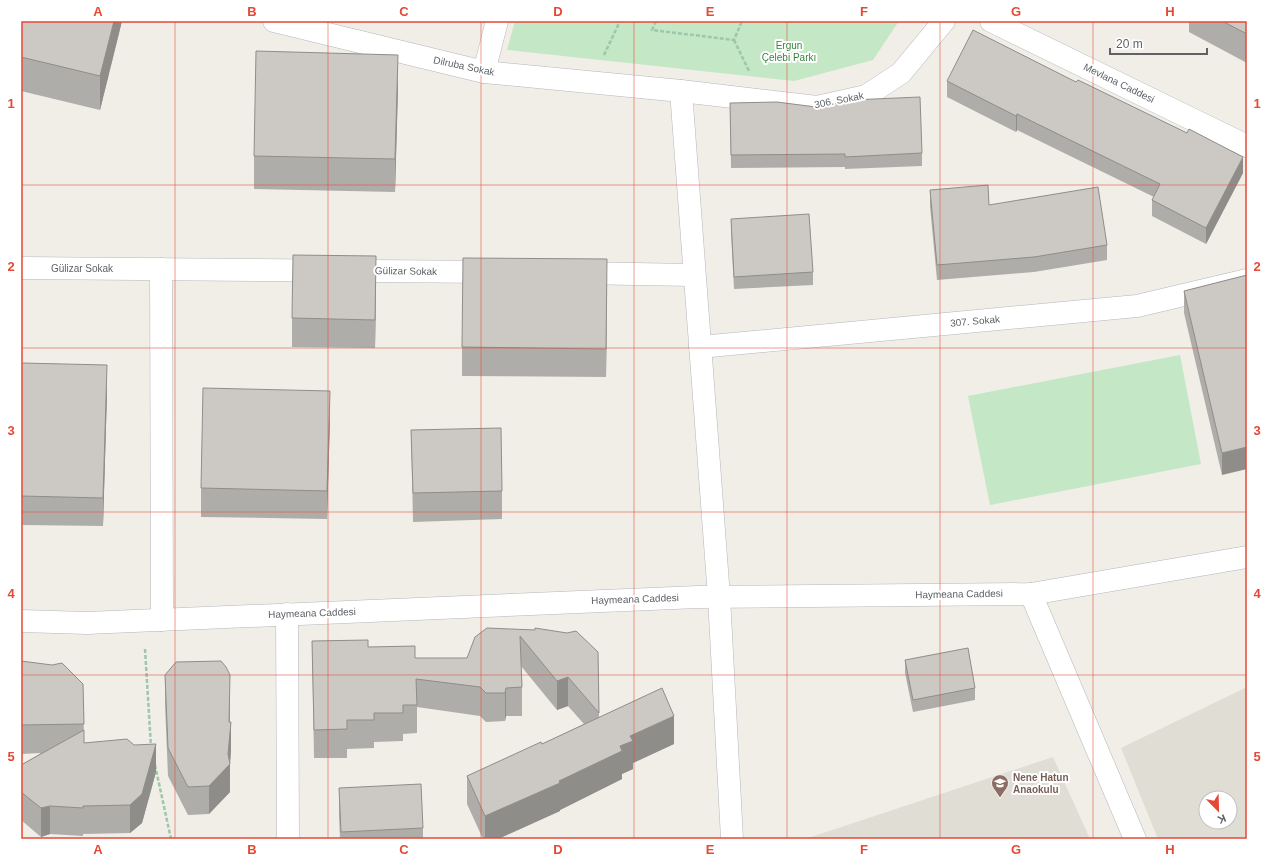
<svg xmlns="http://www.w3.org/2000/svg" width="1268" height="860" font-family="Arial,sans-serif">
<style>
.education{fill:#e0ddd5;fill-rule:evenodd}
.green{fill:#c4e7c5}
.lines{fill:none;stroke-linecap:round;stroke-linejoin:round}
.minor-casing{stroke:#b4b7bb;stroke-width:23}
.path{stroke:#9dc7aa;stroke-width:2.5;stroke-dasharray:4 2;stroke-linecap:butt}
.minor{stroke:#fff;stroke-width:22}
.wall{fill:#afada9}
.shaded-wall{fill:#8f8d89}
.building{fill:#ccc9c4;stroke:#8f8d89}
.grid{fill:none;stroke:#e74836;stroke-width:1;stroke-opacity:0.55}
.labels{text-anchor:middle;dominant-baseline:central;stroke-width:4;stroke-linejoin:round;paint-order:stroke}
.park-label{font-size:10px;fill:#37853d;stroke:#fff}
.street-label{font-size:10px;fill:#5e6267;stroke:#fff}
.education-label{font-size:10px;font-weight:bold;fill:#785e54;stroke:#fff;text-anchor:start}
.neatline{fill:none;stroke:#e74836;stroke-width:1.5}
.grid-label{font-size:13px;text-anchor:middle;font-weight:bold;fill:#e74836}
</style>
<rect width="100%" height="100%" fill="#f0eee7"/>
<g class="education">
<path d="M1247,687V839H1158L1121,748ZM1206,798H1230V822H1206Z"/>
<polygon points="1053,757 1090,839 805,839"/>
</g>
<g class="green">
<polygon points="515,21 899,21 873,60 794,81 507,50"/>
<polygon points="1180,355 1201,464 990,505 968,396"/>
</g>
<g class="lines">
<g class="minor-casing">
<g id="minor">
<polyline points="274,21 484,72 681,91 817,107 866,96 901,73 944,21"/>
<polyline points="991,21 1247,146"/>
<polyline points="484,72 497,21"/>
<polyline points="681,91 719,597 732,839"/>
<polyline points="21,268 492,272"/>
<polyline points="161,269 162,620"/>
<polyline points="576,273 694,275"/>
<polyline points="700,347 1137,306 1247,280"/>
<polyline points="1031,594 1135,839"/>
<polyline points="287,614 288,839"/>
<polyline points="21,621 87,623 698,597 1031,594 1247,557"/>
</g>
</g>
<g class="path">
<polyline points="656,21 652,30 734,40 742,21"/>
<polyline points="734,40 749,71"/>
<polyline points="604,55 620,21"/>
<polyline points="145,649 151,747"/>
<polyline points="155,765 171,839"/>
</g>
<use href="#minor" class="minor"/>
</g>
<g class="wall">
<polygon points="21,21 122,21 100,110 21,91"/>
<polygon points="1189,21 1247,21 1247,63 1189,32"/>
<polygon points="947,81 1243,173 1206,244 1152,216 1152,200 1154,197 1017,130 1016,132 947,97"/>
<polygon points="398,88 395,192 254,189 254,156"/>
<polygon points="730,103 922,153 922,166 845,169 845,167 731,168"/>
<polygon points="930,190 989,205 1107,245 1107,260 1034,272 937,280 930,206"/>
<polygon points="731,219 813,272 813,285 734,289 731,231"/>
<polygon points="1247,275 1222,475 1184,313 1184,291"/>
<polygon points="376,285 375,348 292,347 292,318"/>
<polygon points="607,288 606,377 462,376 462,347"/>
<polygon points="21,363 107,394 103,526 21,525"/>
<polygon points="330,419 327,519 201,517 201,488"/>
<polygon points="411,430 502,491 502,519 413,522"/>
<polygon points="487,628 598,652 599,717 674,744 633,763 633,769 622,774 622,779 560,810 560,811 498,839 483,839 467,804 467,776 542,744 584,724 568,706 557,710 521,666 522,687 522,716 506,716 505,721 486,722 480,716 417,707 417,733 403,734 403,741 374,742 374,748 347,749 347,758 314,758 312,641 368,647 415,658 467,658"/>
<polygon points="905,660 975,688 975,700 913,712 905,673"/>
<polygon points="21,661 83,684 84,743 156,772 142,823 130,833 83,834 83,836 50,834 41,837 21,820 21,765 41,753 21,754"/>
<polygon points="165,675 230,703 230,722 231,750 230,763 230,792 209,814 188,815 168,776 165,704"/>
<polygon points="339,788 423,828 423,839 340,839 339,816"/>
</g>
<g class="shaded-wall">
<polygon points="114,21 122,21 100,110 100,76"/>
<polygon points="398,55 398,88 395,192 395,159"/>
<polygon points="1017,114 1017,130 1016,132 1016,116"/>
<polygon points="1243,157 1243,173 1206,244 1206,228"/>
<polygon points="376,256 376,285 375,348 375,320"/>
<polygon points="607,259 607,288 606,377 606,349"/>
<polygon points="107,365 107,394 103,526 103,498"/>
<polygon points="330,391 330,419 327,519 327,491"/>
<polygon points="1247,447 1247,469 1222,475 1222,453"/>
<polygon points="230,675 229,735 231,722 231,750 230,764 230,792 209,814 209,786 228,754"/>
<polygon points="568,677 568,706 557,710 557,681"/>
<polygon points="506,688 506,716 505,721 505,693"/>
<polygon points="674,716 674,744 633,763 633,769 622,774 622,779 560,810 560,811 498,839 485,839 485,816 620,746 630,736"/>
<polygon points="156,744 156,772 142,823 130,833 130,805"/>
<polygon points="50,806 50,834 41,837 41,808"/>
</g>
<g class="building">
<polygon points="21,21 114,21 100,76 21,57"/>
<polygon points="1222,21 1247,21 1247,34"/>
<polygon points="973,30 1076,82 1078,80 1187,133 1189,129 1243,157 1206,228 1152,200 1160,184 1017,114 1016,116 947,81"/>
<polygon points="256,51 398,55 395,159 254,156"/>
<polygon points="920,97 922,153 845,157 845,154 731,155 730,103 777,102 816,107 851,100"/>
<polygon points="988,185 989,205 1098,187 1107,245 1034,257 937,265 930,190"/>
<polygon points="809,214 813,272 734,277 731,219"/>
<polygon points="293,255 376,256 375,320 292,318"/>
<polygon points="463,258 607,259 606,349 462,347"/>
<polygon points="1247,275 1247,447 1222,453 1184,291"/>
<polygon points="21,363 107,365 103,498 21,496"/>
<polygon points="203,388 330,391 327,491 201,488"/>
<polygon points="501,428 502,491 413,493 411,430"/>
<polygon points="487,628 535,630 535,628 567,633 576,631 598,652 599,713 568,677 557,681 520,636 522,687 506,688 505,693 486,693 480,687 416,679 417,705 403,705 403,713 374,713 374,720 347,720 347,729 314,730 312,641 368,640 368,647 415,646 415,658 467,658 475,637"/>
<polygon points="968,648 975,688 913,700 905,660"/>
<polygon points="21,661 52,665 62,663 83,684 84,724 21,725"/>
<polygon points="221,661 226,667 230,675 229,722 231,722 228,754 230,764 209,786 188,787 168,748 165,675 176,662"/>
<polygon points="662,688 674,716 630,736 633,741 620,746 622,751 559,781 560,783 485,816 467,776 541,742 542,744"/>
<polygon points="84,730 84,743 127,739 134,745 156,744 142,794 130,805 83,806 83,808 50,806 41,808 21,792 21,765"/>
<polygon points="421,784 423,828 341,832 339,788"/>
</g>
<path class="grid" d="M175,21V839M328,21V839M481,21V839M634,21V839M787,21V839M940,21V839M1093,21V839M21,185H1247M21,348H1247M21,512H1247M21,675H1247"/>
<defs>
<g id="school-pin" transform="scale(0.9)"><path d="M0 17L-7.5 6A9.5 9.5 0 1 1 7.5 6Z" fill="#8d6e63" stroke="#fff"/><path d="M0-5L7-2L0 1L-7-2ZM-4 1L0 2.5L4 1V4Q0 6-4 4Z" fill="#fff"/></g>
</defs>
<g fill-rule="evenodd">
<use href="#school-pin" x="1000" y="783"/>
</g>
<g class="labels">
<g class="park-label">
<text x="789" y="45">Ergun<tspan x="789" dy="12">Çelebi Parkı</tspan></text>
</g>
<g class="street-label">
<text transform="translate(464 66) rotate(12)">Dilruba Sokak</text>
<text transform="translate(1119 83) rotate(26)">Mevlana Caddesi</text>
<text transform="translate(839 100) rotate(-11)">306. Sokak</text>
<text x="82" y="268">Gülizar Sokak</text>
<text transform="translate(406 271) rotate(1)">Gülizar Sokak</text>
<text transform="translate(975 321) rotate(-5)">307. Sokak</text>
<text transform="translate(959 594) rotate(-1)">Haymeana Caddesi</text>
<text transform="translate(635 599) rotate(-2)">Haymeana Caddesi</text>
<text transform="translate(312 613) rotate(-2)">Haymeana Caddesi</text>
</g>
<g class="education-label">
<text x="1013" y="777">Nene Hatun<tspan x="1013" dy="12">Anaokulu</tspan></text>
</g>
</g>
<rect width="1268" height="860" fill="none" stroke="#ffffff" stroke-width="44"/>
<g transform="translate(1218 810) rotate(157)"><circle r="19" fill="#ffffff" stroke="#bfc0c2"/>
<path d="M0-3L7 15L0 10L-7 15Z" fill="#e74836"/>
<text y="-6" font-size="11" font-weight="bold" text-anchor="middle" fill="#5e6267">K</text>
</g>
<path d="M1110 48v6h97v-6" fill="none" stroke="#5e6267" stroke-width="2"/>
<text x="1116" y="48" font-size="12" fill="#5e6267" stroke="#ffffff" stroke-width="3" paint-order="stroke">20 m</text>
<rect x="22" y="22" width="1224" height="816" class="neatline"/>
<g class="grid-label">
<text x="98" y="16">A</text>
<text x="252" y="16">B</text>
<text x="404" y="16">C</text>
<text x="558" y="16">D</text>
<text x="710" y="16">E</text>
<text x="864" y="16">F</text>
<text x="1016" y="16">G</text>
<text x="1170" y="16">H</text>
<text x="11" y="108">1</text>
<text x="1257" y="108">1</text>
<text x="11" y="271">2</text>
<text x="1257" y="271">2</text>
<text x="11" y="435">3</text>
<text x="1257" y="435">3</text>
<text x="11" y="598">4</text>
<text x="1257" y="598">4</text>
<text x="11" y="761">5</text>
<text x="1257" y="761">5</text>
<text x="98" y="854">A</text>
<text x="252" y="854">B</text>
<text x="404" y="854">C</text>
<text x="558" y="854">D</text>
<text x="710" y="854">E</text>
<text x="864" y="854">F</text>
<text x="1016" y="854">G</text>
<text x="1170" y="854">H</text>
</g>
</svg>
